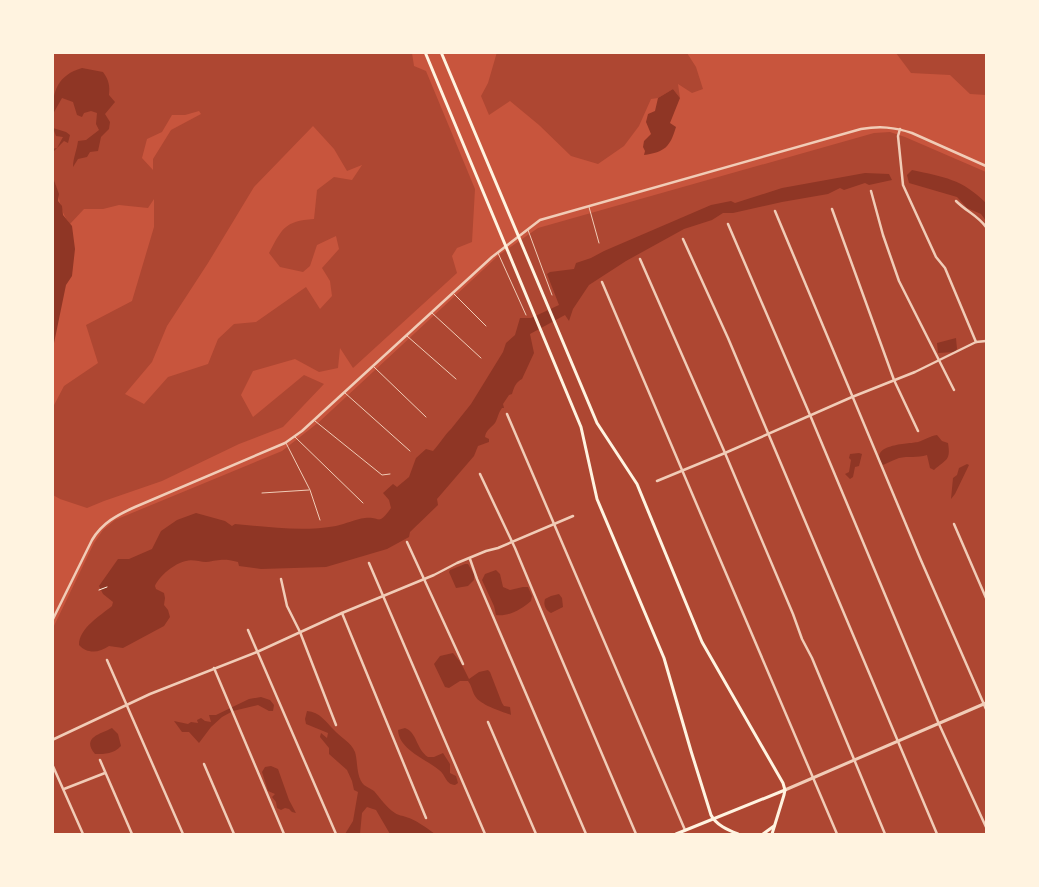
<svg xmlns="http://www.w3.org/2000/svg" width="1039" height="887" font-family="Mulish,sans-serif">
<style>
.green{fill:#ae4732;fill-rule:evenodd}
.water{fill:#8f3625}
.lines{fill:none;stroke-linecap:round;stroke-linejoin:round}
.path{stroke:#fff3e0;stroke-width:1}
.service{stroke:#f1ccb7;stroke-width:1}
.minor{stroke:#f1ccb7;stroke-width:2.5}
.tertiary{stroke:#f1ccb7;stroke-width:3}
.secondary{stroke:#fff3e0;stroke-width:3}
</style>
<rect width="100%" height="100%" fill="#c8553d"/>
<g class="green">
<polygon points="497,52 687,53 696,67 703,89 692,93 678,84 680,98 673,89 658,98 651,99 639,126 624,146 598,164 571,156 539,125 510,101 489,115 481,96 488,83"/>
<path d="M53,53H412L414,66L426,71L475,189L472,242L457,248L452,256L457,273L353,368L340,348L338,368L319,372L295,359L253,371L241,395L253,417L304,375L324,384L283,427L239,444L162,481L104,501L87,508L60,499L53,495L52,409L64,386L98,363L86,325L132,301L154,227V199L148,208L119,205L103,209H84L70,224C59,211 60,196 54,180ZM199,111L201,114L171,130L153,159V170L142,158L147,139L162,132L172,115H185ZM313,126L334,149L347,171L362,165L352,180L334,177L317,190L314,219C284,221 282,229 269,253L280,267L303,272L310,266L317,245L336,236L339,249L322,268L330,281L332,296L320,309L306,287L256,322L234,324L218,339L208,364L168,377L144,404L125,394L152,362L167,326L208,263L254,187Z"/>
<polygon points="896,53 986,53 986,95 970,94 950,75 911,73"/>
<polygon points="890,132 905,137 986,172 986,834 53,834 52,630 94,543 103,530 115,520 282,451 319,422 499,255 538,228 874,133"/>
</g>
<g class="water">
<path d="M82,68L103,72C109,80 110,86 109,95L115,102L105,114L110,122L109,129L101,137L98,151L90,152L87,157L78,159L73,167C73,158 77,150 78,141L86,140L99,130L96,124L97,113L91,111L84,113L82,117L77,115L73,102L62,98L53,114C52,91 58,75 82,68Z"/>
<path d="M673,89L680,98L670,123L676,127C670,147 665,152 644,155L645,151L643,147L644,141L651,134L646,122L648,114L655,111L658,98Z"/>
<polygon points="53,128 66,132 70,135 68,143 64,141 53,152 54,180 59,194 58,201 62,206 63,215 72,226 75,249 72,276 66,285 53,348 52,149 57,148 63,137 56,136"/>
<path d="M912,170C944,177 962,179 986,203V221L981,214L967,208L957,197L909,183L907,175Z"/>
<path d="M865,173L889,174L892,180L869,185L865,183L844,190L840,188L828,194L782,202L733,213H723L712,220L684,229L626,261L589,285L573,309L569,321L565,315L530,334L534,353L522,379C516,382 514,387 512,394L509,395L503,404L504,408H502C498,413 498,418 495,423C491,428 486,430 485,437L489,439V442L478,446L474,456L437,499L438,505L410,532L409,537L387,549L326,567L261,569L239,566L238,562C223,558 220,560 206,562C200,562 192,559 186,561C175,563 159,576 155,586L156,589L164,593L165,598L164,605L168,610L170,617L164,626L123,648L109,646C99,653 87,654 79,645C79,628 100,616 112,606L113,602L103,594L99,586L118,559H129L152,549L161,531L177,520L196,513L225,521L232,526L235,524C268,527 302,532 336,526C346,524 355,519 365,518C381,516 377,527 391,508L389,500L383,493L393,484L397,487L409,477L416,458L426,449L433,451C438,446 446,433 451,429L471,404L503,352L506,343L515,335L520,318H531L559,305L547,274L550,272L574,269L576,263L591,258L604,251L711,205L731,201L735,203L782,188Z"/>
<polygon points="956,338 957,349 955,352 938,353 937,343"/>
<path d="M937,435L942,441L948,443C951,461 946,459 934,470L930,468L927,455C917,458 908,456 899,458C893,460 888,463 883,465C867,444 908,444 918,442C924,440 930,436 937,435Z"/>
<polygon points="859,453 862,454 859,466 855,467 853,477 850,479 845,474 849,472 851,460 849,458 850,454"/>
<polygon points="967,464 969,465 955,494 951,499 953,478 957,475 959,468"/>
<polygon points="465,564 468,564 474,574 474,580 468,586 456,588 449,572 450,570"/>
<path d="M496,570L500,574L503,587L510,590L523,587H528L532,596L531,601C522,609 508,617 496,615L494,606L482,580L485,574Z"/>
<path d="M559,594L562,598L563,607L551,613C546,611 543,605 545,599L551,596Z"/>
<path d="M453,653L461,663L469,679L479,672L488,670L490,672L502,703L504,706L510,707L511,715C501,711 480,705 475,696C472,691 472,686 468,681H460L449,688L445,687L434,664L440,656Z"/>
<polygon points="261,697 270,700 274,705 273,711 269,711 258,705 233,711 222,717 211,727 199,743 189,732 182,732 174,721 188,724 191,722 198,723 197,720 201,718 205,721 211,722 209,715 216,715 249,699"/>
<path d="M307,711C320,712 326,722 334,730C340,737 351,742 355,752C358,762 356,777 364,785C367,787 371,789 374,791C381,799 386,807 395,813C399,816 402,815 406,817C416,820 427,828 435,834H410L407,833L390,834L376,810L367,807L362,813L360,834H345L353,821L358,792L354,790L352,781L347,770L329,754V748L320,737L321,733L327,738L328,733L306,724L305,719Z"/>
<path d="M112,728L118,734L121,746C113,754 106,754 95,754C81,737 101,734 112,728Z"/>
<path d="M405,728C417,732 416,749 428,757H434L443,753L450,764V773L456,776L458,783L455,785C445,784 446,775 439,770C426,759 399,750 398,730Z"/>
<polygon points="271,766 278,769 289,800 296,813 292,812 289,809 285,808 281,810 277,808 276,802 272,797 275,794 268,791 262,772 265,767"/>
</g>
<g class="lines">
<polyline class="path" points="99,590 107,587"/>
<g class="service">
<polyline points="589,207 599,243"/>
<polyline points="528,230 552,295"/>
<polyline points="498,253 526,315"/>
<polyline points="454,294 486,326"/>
<polyline points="432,313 481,358"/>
<polyline points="407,336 456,379"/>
<polyline points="374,367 426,417"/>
<polyline points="345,393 410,451"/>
<polyline points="315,421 382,475 390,474"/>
<polyline points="295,437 363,503"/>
<polyline points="286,443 310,490 320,520"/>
<polyline points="262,493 309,490"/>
</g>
<g class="minor">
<polyline points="900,129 898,136 903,185 936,257 945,268 976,342"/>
<polyline points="871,191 883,235 899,281 954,390"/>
<path d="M956,201C967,212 977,215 986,227"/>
<polyline points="832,209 894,380 918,431"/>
<polyline points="775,211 920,558 986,709"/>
<polyline points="728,224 810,415 939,724 986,827"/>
<polyline points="683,239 728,338 937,834"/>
<polyline points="640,259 725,453 793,614 802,639 812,658 885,834"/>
<polyline points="602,282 837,834"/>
<polyline points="507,414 685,830"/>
<polyline points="480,474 515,548 545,620 636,834"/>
<polyline points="657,481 725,453 852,397 915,372 976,342 986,341"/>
<polyline points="954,524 986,598"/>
<polyline points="407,542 463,664"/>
<polyline points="470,559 477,579 586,834"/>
<polyline points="369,563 485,834"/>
<polyline points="281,579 287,606 300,632 336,725"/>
<polyline points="342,613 426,818"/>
<path d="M52,621L92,540C102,523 117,515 135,507L285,443L302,431L492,257L540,220L861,129C880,126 894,127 912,133L986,166"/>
<polyline points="248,630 336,834"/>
<polyline points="107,660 183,834"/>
<polyline points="214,668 284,834"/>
<polyline points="488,722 536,834"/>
<polyline points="52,740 150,694 257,652 342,613 434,575 457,563 486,551 498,548 573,516"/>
<polyline points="100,760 132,834"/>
<polyline points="52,764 83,834"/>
<polyline points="204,764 234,834"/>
<polyline points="64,789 105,773"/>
</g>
<polyline class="tertiary" points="785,790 986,703"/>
<g class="secondary">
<path d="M425,52L581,427L597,499L664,658L691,751L711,815C716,825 728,830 738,834"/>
<polyline points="441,52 597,423 637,484 702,642 783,783 785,790 784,795 772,834"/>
<polyline points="676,834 785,790"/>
<polyline points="763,834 774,826"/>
</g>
</g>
<rect width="1039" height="887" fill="none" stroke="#fff3e0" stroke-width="108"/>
</svg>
